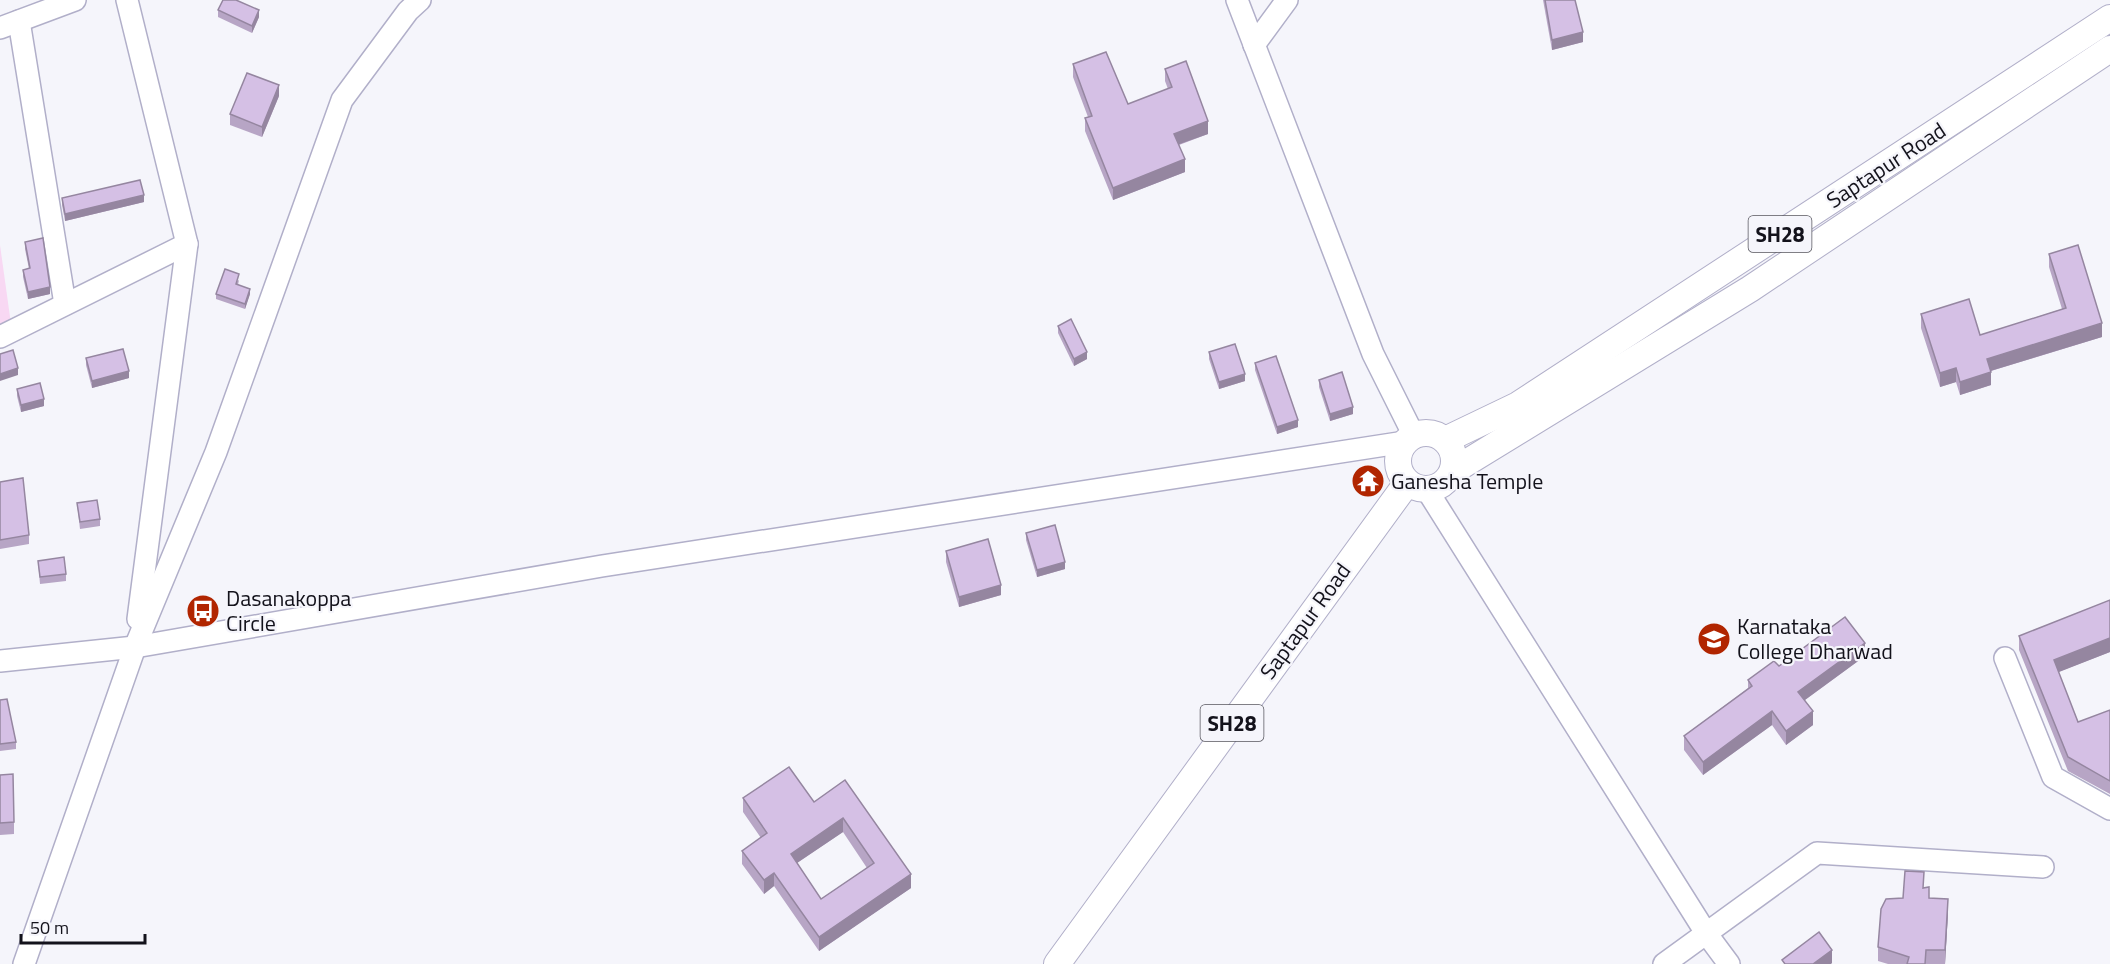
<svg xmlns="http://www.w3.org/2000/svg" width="2110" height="964" font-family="'Titillium Web',sans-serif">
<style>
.green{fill:#f8d8f3}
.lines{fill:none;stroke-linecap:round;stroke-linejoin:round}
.minor-casing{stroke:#b1afc9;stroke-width:24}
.major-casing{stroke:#b1afc9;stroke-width:28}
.minor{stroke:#fff;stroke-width:21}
.major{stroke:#fff;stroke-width:26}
.wall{fill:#b7a5c5;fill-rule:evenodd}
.shaded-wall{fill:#9586a0}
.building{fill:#d5c0e5;stroke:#9586a0;stroke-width:1.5;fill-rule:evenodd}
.labels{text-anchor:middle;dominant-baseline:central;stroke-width:4.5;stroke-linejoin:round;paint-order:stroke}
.shield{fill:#f5f5fb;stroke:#57565e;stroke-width:1.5}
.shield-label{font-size:21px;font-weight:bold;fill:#13121b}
.street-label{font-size:22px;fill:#13121b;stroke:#f5f5fb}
.poi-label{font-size:22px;fill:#13121b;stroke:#f5f5fb;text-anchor:start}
</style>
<rect width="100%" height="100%" fill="#f5f5fb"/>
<polygon class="green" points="0,245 11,324 0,328"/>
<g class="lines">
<g class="minor-casing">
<g id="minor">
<polyline points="127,0 187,244 138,619"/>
<polyline points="1237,0 1373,354 1414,436"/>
<polyline points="19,21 65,304"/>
<polyline points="0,28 75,0"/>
<polyline points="1254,45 1287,0"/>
<polyline points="0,337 187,244"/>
<polyline points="1427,490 1706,933 1729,964"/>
<polyline points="2005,658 2053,777 2110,809"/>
<polyline points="0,661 135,647 602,566 1405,442"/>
<polyline points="24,964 135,647 216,452 342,100 408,11 420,0"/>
<polyline points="1664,964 1817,853 2043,867"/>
</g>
</g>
<g class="major-casing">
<g id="major">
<circle cx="1426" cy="461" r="28"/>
<polyline points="1445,440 1518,405 2110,18"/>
<polyline points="1453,471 1750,289 2110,49"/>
<polyline points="1057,964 1407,483"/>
</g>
</g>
<use href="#minor" class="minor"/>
<use href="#major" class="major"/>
</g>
<g class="wall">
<polygon points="1543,0 1575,0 1583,42 1552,50"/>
<polygon points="218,10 259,17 252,33 218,17"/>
<polygon points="1073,64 1128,104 1168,89 1165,81 1165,69 1208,134 1179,145 1185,172 1113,200 1085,131 1085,118 1088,117 1073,77"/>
<polygon points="279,96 262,137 230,125 230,114"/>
<polygon points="62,198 144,202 65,221 62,205"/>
<polygon points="25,242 50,294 28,299 23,277 23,270 29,269 25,249"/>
<polygon points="2049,254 2102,337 1991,371 1991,385 1960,395 1956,382 1940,387 1921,328 1921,314 1980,335 2062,309 2049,267"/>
<polygon points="239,280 238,285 250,294 245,309 216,299 216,294"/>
<polygon points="1058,326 1087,359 1074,366 1058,333"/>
<polygon points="1209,352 1245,381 1219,389 1209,359"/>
<polygon points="86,358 129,378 92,388 86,365"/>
<polygon points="1255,363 1298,427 1277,434 1255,370"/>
<polygon points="1319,380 1353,414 1330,421 1319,387"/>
<polygon points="17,389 44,406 21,412 17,396"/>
<polygon points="0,482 29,535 29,544 0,549"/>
<polygon points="77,503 100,519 100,526 80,529"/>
<polygon points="1026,533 1065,569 1037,577 1026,540"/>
<polygon points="946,551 1001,595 959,607 946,562"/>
<polygon points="38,561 66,574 66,581 40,584"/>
<polygon points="2110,600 2110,652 2058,672 2078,722 2110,710 2110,794 2068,771 2019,650 2019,636"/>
<polygon points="1865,656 1805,700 1813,725 1786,745 1772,725 1703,775 1684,750 1684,736 1748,688 1748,680 1779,666"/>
<polygon points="0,700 16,742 16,749 0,751"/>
<polygon points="0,775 14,822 14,834 0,835"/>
<path d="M845,780L911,888L819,951L774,886L764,894L742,864V851L761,838L743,812V798L814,802ZM843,832L867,868L821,899L797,863Z"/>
<polygon points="1924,888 1929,898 1948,913 1945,964 1888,964 1878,961 1878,947 1903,898"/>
</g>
<g class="shaded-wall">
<polygon points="259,10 259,17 252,33 252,26"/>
<polygon points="1583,32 1583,42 1552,50 1552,40"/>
<polygon points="279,85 279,96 262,137 262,127"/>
<polygon points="1208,121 1208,134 1174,146 1174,134"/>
<polygon points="1185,159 1185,172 1113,200 1113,188"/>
<polygon points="144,195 144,202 65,221 65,214"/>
<polygon points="50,287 50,294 28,299 28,292"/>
<polygon points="250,289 250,294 245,309 245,304"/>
<polygon points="2102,323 2102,337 1987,372 1987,359"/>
<polygon points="1087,352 1087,359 1074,366 1074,359"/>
<polygon points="18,368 18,375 0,381 0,374"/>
<polygon points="1956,368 1956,382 1940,387 1940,373"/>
<polygon points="129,371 129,378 92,388 92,381"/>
<polygon points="1991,372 1991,385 1960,395 1960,382"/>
<polygon points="1245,374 1245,381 1219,389 1219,382"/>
<polygon points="44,399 44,406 21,412 21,405"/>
<polygon points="1353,407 1353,414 1330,421 1330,414"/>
<polygon points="1298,420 1298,427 1277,434 1277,427"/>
<polygon points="1065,562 1065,569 1037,577 1037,570"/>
<polygon points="1001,585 1001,595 959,607 959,597"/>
<polygon points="2110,638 2110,652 2054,674 2054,660"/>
<polygon points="1865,643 1865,656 1798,705 1798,692"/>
<polygon points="1772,711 1772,725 1703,775 1703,762"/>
<polygon points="1813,711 1813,725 1786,745 1786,731"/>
<polygon points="843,818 843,832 791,867 791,854"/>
<polygon points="774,873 774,886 764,894 764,880"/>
<polygon points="911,874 911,888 819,951 819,937"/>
<polygon points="1948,899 1948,913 1945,964 1945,950"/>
<polygon points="1832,950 1832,963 1831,964 1813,964"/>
</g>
<g class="building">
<polygon points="223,0 236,0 259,10 252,26 218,10"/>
<polygon points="1545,0 1575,0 1583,32 1552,40"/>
<polygon points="1106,52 1128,104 1172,87 1165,69 1186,61 1208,121 1174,134 1185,159 1113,188 1085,118 1092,116 1073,64"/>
<polygon points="247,73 279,85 262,127 230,114"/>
<polygon points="140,180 144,195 65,214 62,198"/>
<polygon points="43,238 50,287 28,292 23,270 30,268 25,242"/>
<polygon points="2078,245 2102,323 1987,359 1991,372 1960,382 1956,368 1940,373 1921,314 1969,299 1980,335 2066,308 2049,254"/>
<polygon points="225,269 239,274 236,284 250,289 245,304 216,294"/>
<polygon points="1071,319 1087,352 1074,359 1058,326"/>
<polygon points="1235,344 1245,374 1219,382 1209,352"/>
<polygon points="123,349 129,371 92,381 86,358"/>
<polygon points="13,350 18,368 0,374 0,354"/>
<polygon points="1276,356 1298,420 1277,427 1255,363"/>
<polygon points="1342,372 1353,407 1330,414 1319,380"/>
<polygon points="40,383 44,399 21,405 17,389"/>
<polygon points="23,478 29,535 0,540 0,482"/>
<polygon points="97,500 100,519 80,522 77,503"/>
<polygon points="1055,525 1065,562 1037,570 1026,533"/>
<polygon points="988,539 1001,585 959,597 946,551"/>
<polygon points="64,557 66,574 40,577 38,561"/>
<polygon points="2110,600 2110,638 2054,660 2078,722 2110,710 2110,781 2068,757 2019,636"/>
<polygon points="1845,617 1865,643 1798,692 1813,711 1786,731 1772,711 1703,762 1684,736 1752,686 1748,680 1774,661 1779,666"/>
<polygon points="7,699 16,742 0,744 0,700"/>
<path d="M789,767L814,802L845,780L911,874L819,937L774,873L764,880L742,851L767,833L743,798ZM843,818L874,863L821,899L791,854Z"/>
<polygon points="13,774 14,822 0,823 0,775"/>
<polygon points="1905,871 1924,872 1923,888 1929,887 1929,898 1948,899 1945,950 1926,950 1925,964 1907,964 1909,957 1878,947 1881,909 1886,899 1903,898"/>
<polygon points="1819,932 1832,950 1813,964 1785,964 1782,960"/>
</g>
<defs>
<g id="temple-disc" transform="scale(1.725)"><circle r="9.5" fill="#b12500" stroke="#f5f5fb"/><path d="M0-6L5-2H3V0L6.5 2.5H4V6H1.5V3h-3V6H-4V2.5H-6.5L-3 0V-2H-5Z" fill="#fff"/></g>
<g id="bus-disc" transform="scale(1.725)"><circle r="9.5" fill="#b12500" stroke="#f5f5fb"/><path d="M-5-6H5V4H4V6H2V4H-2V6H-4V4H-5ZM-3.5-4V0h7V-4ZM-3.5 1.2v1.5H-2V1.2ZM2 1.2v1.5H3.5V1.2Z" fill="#fff"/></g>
<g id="university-disc" transform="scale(1.725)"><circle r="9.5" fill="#b12500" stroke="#f5f5fb"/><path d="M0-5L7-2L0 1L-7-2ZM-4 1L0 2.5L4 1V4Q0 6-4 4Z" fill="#fff"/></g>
</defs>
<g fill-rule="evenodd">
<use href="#temple-disc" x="1368" y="481"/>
<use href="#bus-disc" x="203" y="611"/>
<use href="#university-disc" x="1714" y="639"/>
</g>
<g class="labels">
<g class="shield">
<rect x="1748.5" y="216" width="63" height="36" rx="4.5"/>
<rect x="1200.5" y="705" width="63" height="36" rx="4.5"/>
</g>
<g class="shield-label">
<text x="1780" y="234">SH28</text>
<text x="1232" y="723">SH28</text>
</g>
<g class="street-label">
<text transform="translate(1886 165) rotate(-33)">Saptapur Road</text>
<text transform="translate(1305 621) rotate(-54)">Saptapur Road</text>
</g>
<g class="poi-label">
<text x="1391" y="481">Ganesha Temple</text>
<text x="226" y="598">Dasanakoppa<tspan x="226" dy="25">Circle</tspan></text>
<text x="1737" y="626">Karnataka<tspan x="1737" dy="25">College Dharwad</tspan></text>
</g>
</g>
<path d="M21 934v9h124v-9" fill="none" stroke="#13121b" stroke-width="3"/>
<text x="30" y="934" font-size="18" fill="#13121b" stroke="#f5f5fb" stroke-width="4.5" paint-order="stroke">50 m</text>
</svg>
